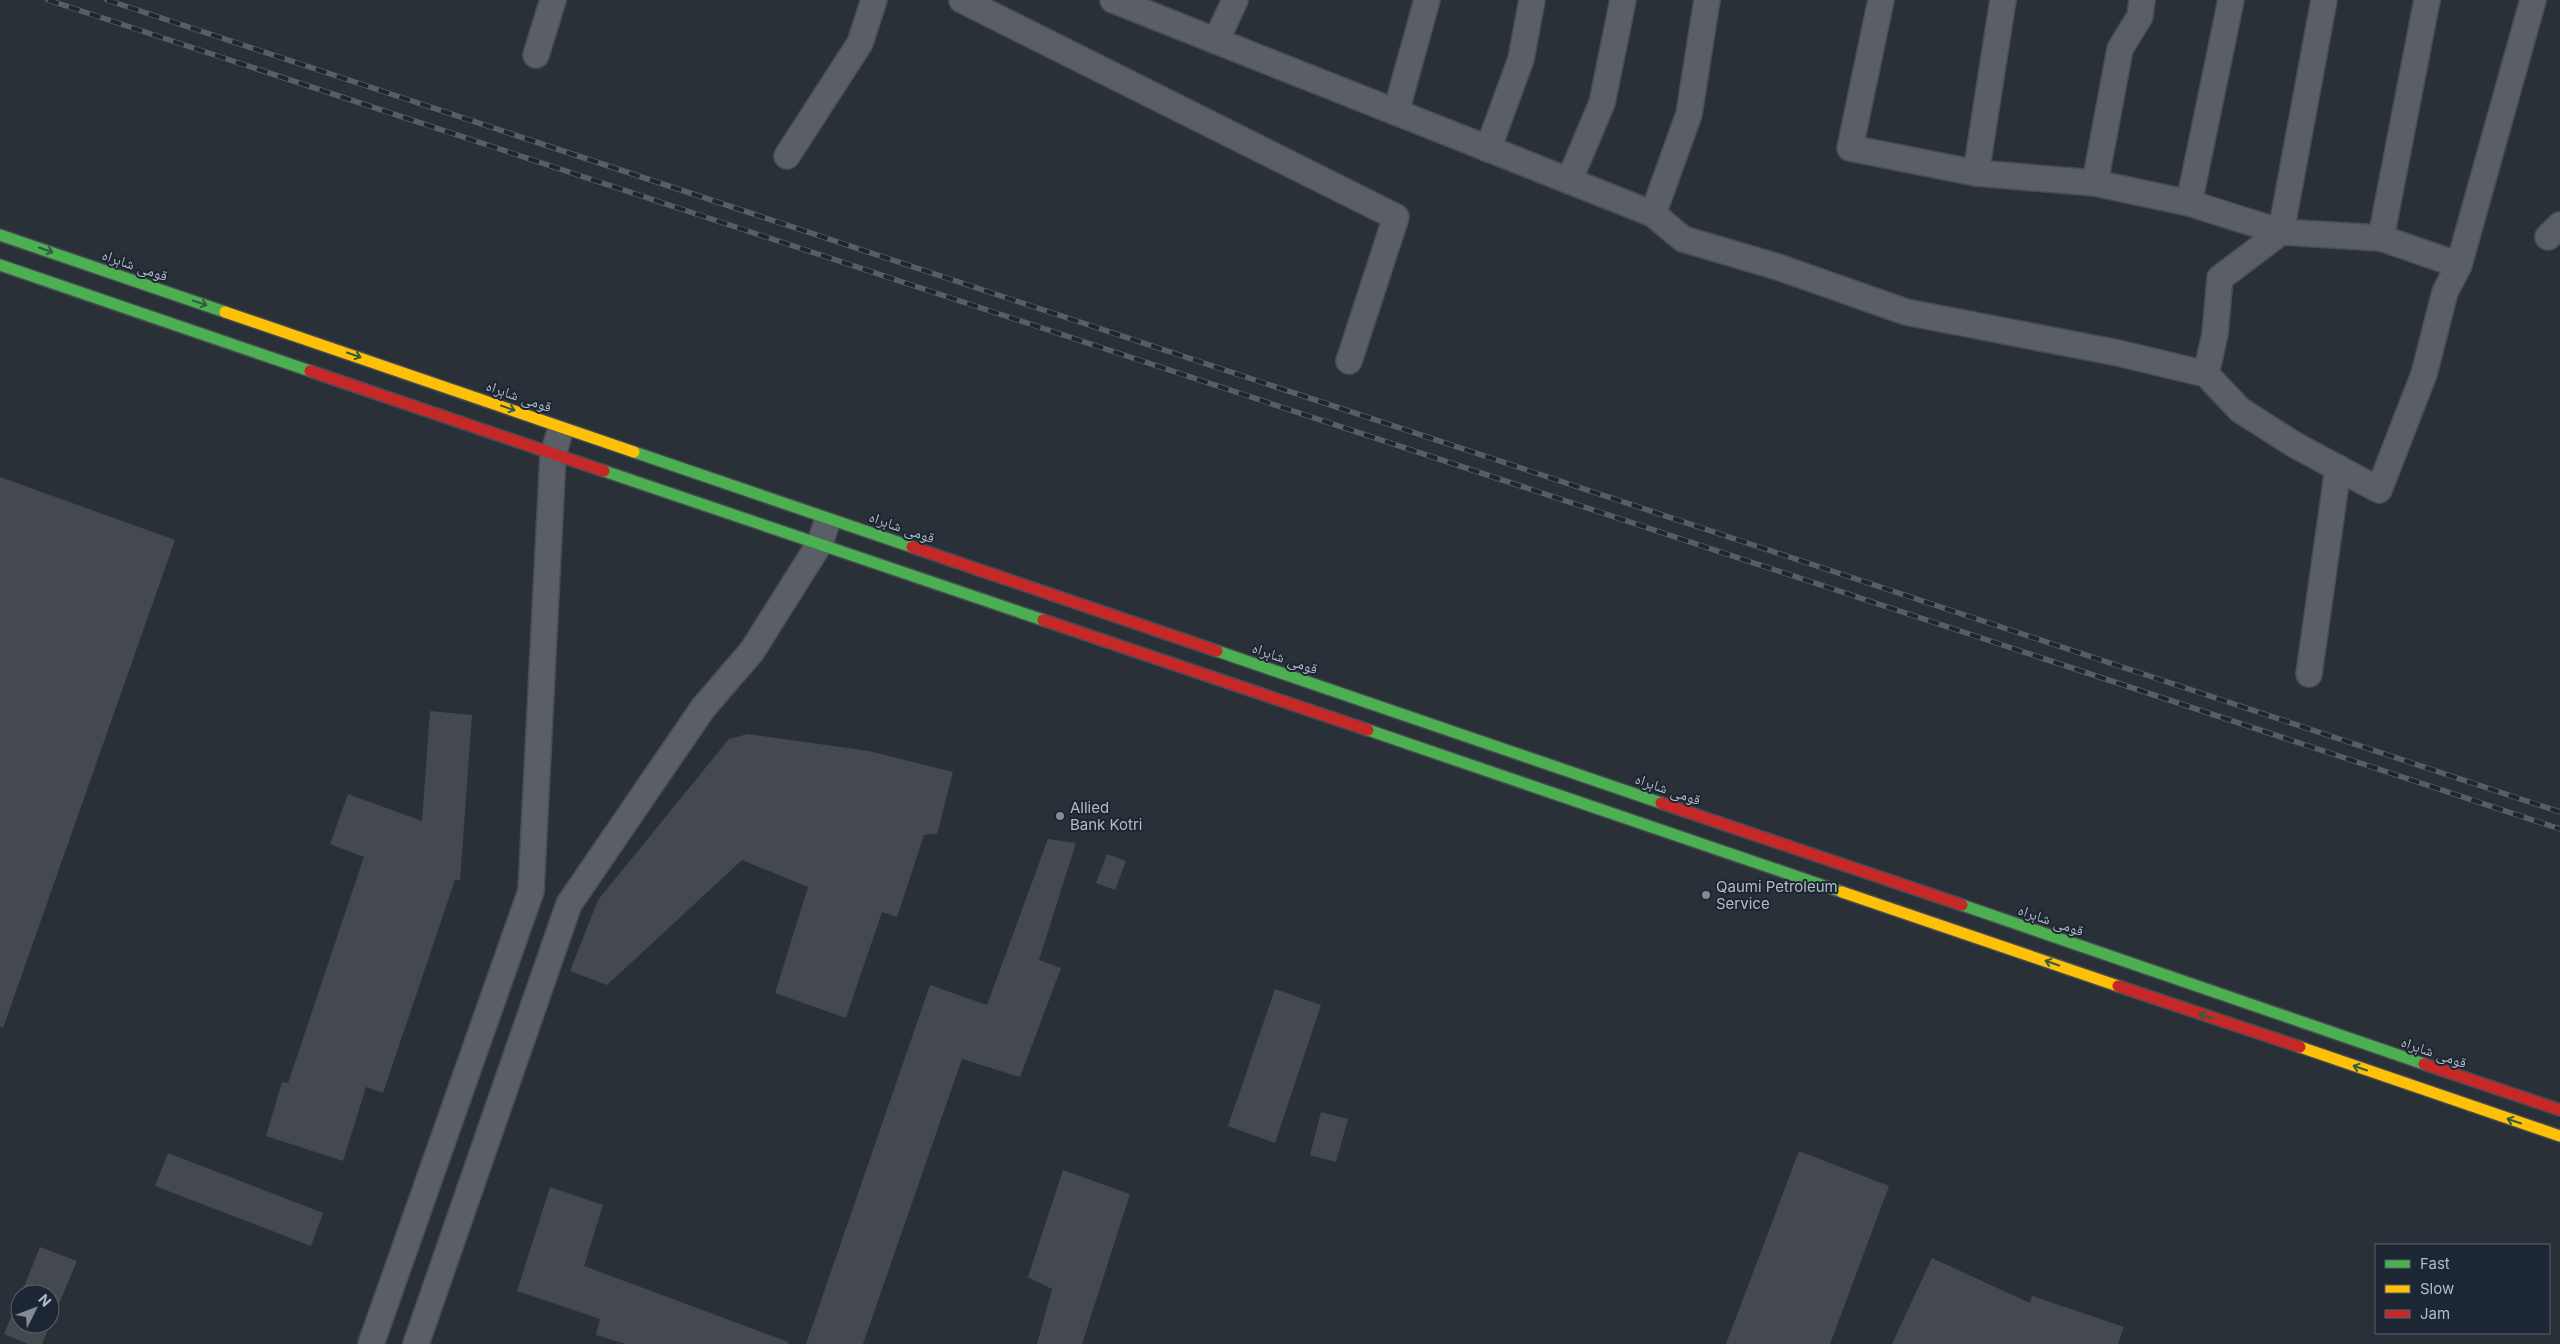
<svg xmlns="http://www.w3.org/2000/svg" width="2560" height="1344" font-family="Inter,'Noto Naskh Arabic',sans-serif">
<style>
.building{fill:#444950}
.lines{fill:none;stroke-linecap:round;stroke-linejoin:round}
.street-casing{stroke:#484c53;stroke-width:28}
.fast-casing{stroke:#474c53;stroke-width:14}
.slow-casing{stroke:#474c53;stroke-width:14}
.jam-casing{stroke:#474c53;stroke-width:14}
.street{stroke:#5a5e66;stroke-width:25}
.fast{stroke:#4caf50;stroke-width:11}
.slow{stroke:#ffc107;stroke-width:11}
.jam{stroke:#c62828;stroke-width:11}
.rail-casing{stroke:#595d64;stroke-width:5.5}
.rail{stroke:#1d2633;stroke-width:4;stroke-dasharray:11;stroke-linecap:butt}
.oneway{stroke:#305d3f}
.poi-dot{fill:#848b96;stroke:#1d2633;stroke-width:2}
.labels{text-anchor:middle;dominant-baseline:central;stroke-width:4;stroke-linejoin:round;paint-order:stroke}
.street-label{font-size:15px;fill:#b4bcc9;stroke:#1d2633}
.poi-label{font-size:15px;fill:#b4bcc9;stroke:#1d2633;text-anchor:start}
</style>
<rect width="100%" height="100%" fill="#2a3038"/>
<g class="building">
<polygon points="0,477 175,540 3,1028 0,1027"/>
<polygon points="430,711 472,715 460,880 455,880 383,1093 366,1087 343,1161 266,1136 282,1082 288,1083 364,857 330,844 348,794 422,821"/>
<polygon points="748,734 869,751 953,772 937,834 924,835 897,917 882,912 846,1018 775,993 808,887 742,860 607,985 570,971 598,900 729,739"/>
<polygon points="1048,839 1076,843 1039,960 1061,968 1020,1077 962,1059 863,1344 806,1344 930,985 987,1005"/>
<polygon points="1107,854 1126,861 1115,890 1096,883"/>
<polygon points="1275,989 1321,1005 1275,1143 1228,1126"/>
<polygon points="1321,1112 1348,1119 1336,1162 1310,1155"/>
<polygon points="1799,1151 1889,1186 1830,1344 1726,1344"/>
<polygon points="168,1153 323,1213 311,1246 155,1186"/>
<polygon points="1063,1170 1130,1194 1082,1344 1037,1344 1052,1289 1028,1277"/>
<polygon points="550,1187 603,1205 584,1266 788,1342 788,1344 626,1344 596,1335 600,1319 517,1291"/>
<polygon points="40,1247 77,1261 42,1344 28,1344 4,1334 20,1295 20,1324 50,1324 50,1294 21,1294"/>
<polygon points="1932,1258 2030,1303 2032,1296 2124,1327 2118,1344 1892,1344"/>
</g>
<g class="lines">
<g class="street-casing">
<g id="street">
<polyline points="962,0 1396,217 1349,361"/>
<polyline points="1113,0 1653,214 1683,239 1778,267 1906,312 2118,353 2206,374 2240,410 2295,445 2379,490 2424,374 2445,292 2459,265 2533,0"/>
<polyline points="1881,0 1850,148 1976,173 2095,183 2189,203 2281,232 2381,238 2459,265"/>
<polyline points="1216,41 1235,0"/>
<polyline points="536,55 553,0"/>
<polyline points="1396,112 1427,0"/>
<polyline points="1488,149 1521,59 1532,0"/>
<polyline points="787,156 860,43 874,0"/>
<polyline points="1976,173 2003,0"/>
<polyline points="1569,181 1602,103 1623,0"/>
<polyline points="2095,183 2120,49 2140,16 2142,0"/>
<polyline points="2189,203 2231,0"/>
<polyline points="1653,214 1689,114 1707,0"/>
<polyline points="2548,237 2560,225"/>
<polyline points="2381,238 2427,0"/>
<polyline points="2206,374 2215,334 2220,278 2281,232 2324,0"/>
<polyline points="2309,674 2338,468"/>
<polyline points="371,1344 531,891 553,455 559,435"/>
<polyline points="416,1344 569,904 703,708 752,651 820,543 826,525"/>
</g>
</g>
<g class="fast-casing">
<g id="fast">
<polyline points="0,235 225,312"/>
<polyline points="0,265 310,371"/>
<polyline points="634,452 912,547"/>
<polyline points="604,471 1043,620"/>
<polyline points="1217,651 1661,803"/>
<polyline points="1368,730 1842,892"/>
<polyline points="1962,905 2424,1064"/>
</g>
</g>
<g class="slow-casing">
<g id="slow">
<polyline points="225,312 634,452"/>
<polyline points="1842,892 2118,986"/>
<polyline points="2300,1047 2560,1136"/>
</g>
</g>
<g class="jam-casing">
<g id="jam">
<polyline points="310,371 604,471"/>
<polyline points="912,547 1217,651"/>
<polyline points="1043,620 1368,730"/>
<polyline points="1661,803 1962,905"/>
<polyline points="2118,986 2300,1047"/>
<polyline points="2424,1064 2560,1110"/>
</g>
</g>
<use href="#street" class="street"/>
<use href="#fast" class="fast"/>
<use href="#slow" class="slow"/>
<use href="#jam" class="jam"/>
<g class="rail-casing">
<g id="rail">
<polyline points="48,0 2560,829"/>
<polyline points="107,0 2560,812"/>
</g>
</g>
<use href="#rail" class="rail"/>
</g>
<defs><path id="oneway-shaft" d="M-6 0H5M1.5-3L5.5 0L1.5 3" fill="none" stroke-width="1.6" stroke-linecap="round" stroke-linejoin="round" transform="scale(1.25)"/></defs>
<g class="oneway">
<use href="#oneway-shaft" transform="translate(46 250) rotate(19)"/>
<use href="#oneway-shaft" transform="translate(200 303) rotate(19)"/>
<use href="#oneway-shaft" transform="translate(354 355) rotate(19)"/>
<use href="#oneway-shaft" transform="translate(508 408) rotate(19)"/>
<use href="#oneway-shaft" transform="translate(2052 963) rotate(-161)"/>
<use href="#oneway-shaft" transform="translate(2206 1016) rotate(-161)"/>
<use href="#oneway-shaft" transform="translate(2360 1068) rotate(-161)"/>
<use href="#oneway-shaft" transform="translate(2514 1121) rotate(-161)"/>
</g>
<g class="poi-dot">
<circle cx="1060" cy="816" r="5"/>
<circle cx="1706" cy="895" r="5"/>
</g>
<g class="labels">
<g class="street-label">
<text transform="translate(135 265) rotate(19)">قومی شاہراہ</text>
<text transform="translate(519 396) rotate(19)">قومی شاہراہ</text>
<text transform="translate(902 527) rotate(19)">قومی شاہراہ</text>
<text transform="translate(1285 658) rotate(19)">قومی شاہراہ</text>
<text transform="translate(1668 789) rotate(19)">قومی شاہراہ</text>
<text transform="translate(2051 920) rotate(19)">قومی شاہراہ</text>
<text transform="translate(2434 1052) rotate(19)">قومی شاہراہ</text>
</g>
<g class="poi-label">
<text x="1070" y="807">Allied<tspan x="1070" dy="17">Bank Kotri</tspan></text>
<text x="1716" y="886">Qaumi Petroleum<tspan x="1716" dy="17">Service</tspan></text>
</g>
</g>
<rect x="2375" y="1244" width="175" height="90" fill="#1d2633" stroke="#59626f"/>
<rect x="2385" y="1260" width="25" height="8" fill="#4caf50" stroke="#59626f"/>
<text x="2420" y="1269" font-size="15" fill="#b4bcc9">Fast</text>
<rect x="2385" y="1285" width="25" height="8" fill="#ffc107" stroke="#59626f"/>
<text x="2420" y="1294" font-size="15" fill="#b4bcc9">Slow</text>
<rect x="2385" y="1310" width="25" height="8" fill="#c62828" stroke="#59626f"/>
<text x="2420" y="1319" font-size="15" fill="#b4bcc9">Jam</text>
<g transform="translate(35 1309) rotate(48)"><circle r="24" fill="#1d2633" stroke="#59626f"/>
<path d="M0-4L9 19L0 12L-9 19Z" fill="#848b96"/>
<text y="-8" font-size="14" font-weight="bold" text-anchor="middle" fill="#b4bcc9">N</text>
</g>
</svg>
